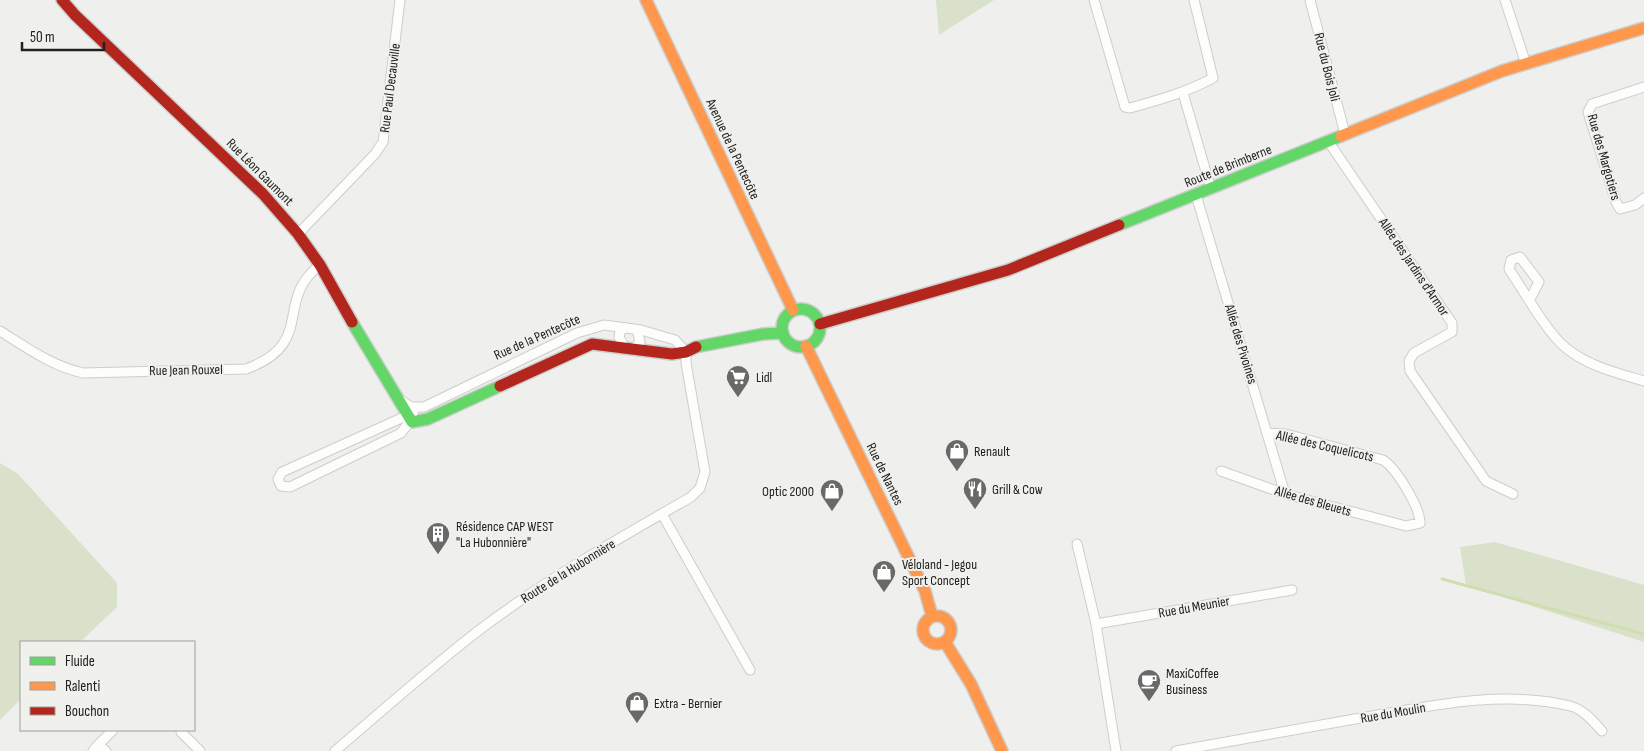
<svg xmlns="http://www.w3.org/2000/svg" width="1644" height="751" font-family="'Sofia Sans Condensed',sans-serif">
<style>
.green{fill:#dae1ca}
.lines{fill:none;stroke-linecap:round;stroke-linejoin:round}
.stream{stroke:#d0ddaf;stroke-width:3}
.street-casing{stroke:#cccecc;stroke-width:11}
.fast-casing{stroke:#cccecc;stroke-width:14}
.slow-casing{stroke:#cccecc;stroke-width:14}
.jam-casing{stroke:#cccecc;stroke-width:14}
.street{stroke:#fdfdfc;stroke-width:9}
.fast{stroke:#63d668;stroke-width:11}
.slow{stroke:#ff974d;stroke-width:11}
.jam{stroke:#b3261e;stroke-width:11}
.labels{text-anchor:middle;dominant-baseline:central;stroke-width:4;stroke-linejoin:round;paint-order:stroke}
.street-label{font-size:14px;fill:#212220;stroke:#f0f1ed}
.poi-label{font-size:14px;fill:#212220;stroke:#f0f1ed;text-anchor:start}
</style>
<rect width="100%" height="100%" fill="#eff0ee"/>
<g class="green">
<polygon points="936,0 994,0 939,35"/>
<polygon points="0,463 18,474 117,583 117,607 80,642 21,642 21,699 0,720"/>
<polygon points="1495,542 1644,585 1644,642 1466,585 1460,547"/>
</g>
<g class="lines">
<polyline class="stream" points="1442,579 1644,634"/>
<g class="street-casing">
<g id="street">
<path d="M1094,0L1125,107L1130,108C1159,100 1187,92 1213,78L1194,0"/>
<polyline points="1310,0 1345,134"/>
<polyline points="1505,0 1526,64"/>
<polyline points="1644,87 1592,104 1588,112 1616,202 1620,209 1635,205 1644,198"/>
<polyline points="1183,93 1211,189"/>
<polyline points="1328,141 1452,323 1452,332 1414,353 1409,361 1410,371 1486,481 1513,494"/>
<polyline points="1196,195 1285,494"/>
<polyline points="298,234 375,154 383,142 400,0"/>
<path d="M1530,299L1539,282L1520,257L1511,260L1509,269C1523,290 1548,334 1566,348C1588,366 1617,373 1644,381"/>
<path d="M0,331C27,348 52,366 83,373L246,369C317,343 273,301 320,265"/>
<polyline points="625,348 619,337 620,331 626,328"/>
<polyline points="633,349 640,342 637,330"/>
<polygon points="415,408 410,421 401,433 290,487 281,486 278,479 282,472 406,416"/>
<path d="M1221,471L1285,494L1406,526L1420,523C1420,507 1396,468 1383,460L1286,434L1267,433"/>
<polyline points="662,514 750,670"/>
<polyline points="1077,544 1096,624"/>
<polyline points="181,732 200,751"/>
<polyline points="98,745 113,730"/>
<polyline points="93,751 98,745 106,751"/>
<path d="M335,751C382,711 429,669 478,631C545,580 618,539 691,497L700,488L705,472L686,363V352L675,340L641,330L604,325L577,333L424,407H411L399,399"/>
<polyline points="1116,751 1096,624 1292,590"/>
<path d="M1176,751C1236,740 1295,730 1355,719C1424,707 1500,689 1570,706C1583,709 1593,721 1602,731"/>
</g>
</g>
<g class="fast-casing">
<g id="fast">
<polyline points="1119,225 1341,136"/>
<circle cx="801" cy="328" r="19"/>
<polyline points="352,322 412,422 428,419 500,386"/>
<polyline points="696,347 763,334 783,333"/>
</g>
</g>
<g class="slow-casing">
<g id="slow">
<polyline points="646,0 793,310"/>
<polyline points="1341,136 1502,71 1644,28"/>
<polyline points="806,346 925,591 932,616"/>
<circle cx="937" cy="630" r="14"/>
<polyline points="945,642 971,684 1002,751"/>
</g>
</g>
<g class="jam-casing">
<g id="jam">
<polyline points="62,0 75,15 263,194 298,234 320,265 352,322"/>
<polyline points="820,324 1008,270 1119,225"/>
<polyline points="500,386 592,344 672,354 686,352 696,347"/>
</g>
</g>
<use href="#street" class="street"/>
<use href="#fast" class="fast"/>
<use href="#slow" class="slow"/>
<use href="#jam" class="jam"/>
</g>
<defs>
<g id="supermarket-pin" transform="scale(1.25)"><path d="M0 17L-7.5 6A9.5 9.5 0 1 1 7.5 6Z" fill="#696a68" stroke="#f0f1ed"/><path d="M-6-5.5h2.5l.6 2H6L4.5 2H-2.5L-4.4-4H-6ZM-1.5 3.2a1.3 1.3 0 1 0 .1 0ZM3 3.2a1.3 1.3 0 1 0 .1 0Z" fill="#fff"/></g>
<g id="shop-pin" transform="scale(1.25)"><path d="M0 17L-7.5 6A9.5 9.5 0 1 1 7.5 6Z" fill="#696a68" stroke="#f0f1ed"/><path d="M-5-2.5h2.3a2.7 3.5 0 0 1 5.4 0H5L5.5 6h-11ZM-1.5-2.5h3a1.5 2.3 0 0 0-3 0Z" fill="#fff"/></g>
<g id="restaurant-pin" transform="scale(1.25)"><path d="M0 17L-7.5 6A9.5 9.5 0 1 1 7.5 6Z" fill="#696a68" stroke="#f0f1ed"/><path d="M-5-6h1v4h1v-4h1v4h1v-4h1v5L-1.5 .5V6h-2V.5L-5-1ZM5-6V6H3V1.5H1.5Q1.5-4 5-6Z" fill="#fff"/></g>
<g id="building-pin" transform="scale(1.25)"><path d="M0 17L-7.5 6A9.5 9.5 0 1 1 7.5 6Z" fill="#696a68" stroke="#f0f1ed"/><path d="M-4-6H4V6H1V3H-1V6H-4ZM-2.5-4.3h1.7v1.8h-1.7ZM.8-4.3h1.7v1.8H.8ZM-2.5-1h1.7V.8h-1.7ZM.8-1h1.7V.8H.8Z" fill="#fff"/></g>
<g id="cafe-pin" transform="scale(1.25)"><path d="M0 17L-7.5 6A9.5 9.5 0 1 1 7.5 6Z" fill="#696a68" stroke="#f0f1ed"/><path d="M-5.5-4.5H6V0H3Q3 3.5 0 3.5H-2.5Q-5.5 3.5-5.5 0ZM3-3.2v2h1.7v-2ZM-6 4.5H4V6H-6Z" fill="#fff"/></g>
</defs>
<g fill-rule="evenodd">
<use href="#supermarket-pin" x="738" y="377"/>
<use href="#shop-pin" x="957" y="451"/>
<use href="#restaurant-pin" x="975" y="489"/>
<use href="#shop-pin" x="832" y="491"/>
<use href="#building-pin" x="438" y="534"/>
<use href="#shop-pin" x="884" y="572"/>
<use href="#cafe-pin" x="1149" y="681"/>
<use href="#shop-pin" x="637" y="703"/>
</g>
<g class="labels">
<g class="street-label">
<text transform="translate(1327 67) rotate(76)">Rue du Bois Joli</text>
<text transform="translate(390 88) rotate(-83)">Rue Paul Decauville</text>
<text transform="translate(733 149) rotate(65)">Avenue de la Pentecôte</text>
<text transform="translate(1604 157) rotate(74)">Rue des Margotiers</text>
<text transform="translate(1228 166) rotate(-22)">Route de Brimberne</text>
<text transform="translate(260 172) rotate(45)">Rue Léon Gaumont</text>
<text transform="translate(1414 267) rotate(56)">Allée des Jardins d'Armor</text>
<text transform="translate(537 337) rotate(-24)">Rue de la Pentecôte</text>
<text transform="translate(1241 344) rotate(73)">Allée des Pivoines</text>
<text transform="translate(186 370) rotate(-1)">Rue Jean Rouxel</text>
<text transform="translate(1325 446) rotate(13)">Allée des Coquelicots</text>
<text transform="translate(885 474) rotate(64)">Rue de Nantes</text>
<text transform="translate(1313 501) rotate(16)">Allée des Bleuets</text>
<text transform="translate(568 571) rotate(-32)">Route de la Hubonnière</text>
<text transform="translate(1194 607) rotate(-10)">Rue du Meunier</text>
<text transform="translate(1393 713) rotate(-10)">Rue du Moulin</text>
</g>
<g class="poi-label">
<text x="756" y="377">Lidl</text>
<text x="974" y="451">Renault</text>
<text x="992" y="489">Grill &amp; Cow</text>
<text x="814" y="491" text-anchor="end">Optic 2000</text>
<text x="456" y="526">Résidence CAP WEST<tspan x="456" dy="16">"La Hubonnière"</tspan></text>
<text x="902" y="564">Véloland - Jegou<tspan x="902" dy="16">Sport Concept</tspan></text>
<text x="1166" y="673">MaxiCoffee<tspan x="1166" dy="16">Business</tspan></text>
<text x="654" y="703">Extra - Bernier</text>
</g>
</g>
<rect x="20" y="641" width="175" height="90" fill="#f0f1ed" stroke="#9d9e9b"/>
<rect x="30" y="657" width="25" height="8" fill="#63d668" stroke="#9d9e9b"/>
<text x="65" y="666" font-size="15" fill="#212220">Fluide</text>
<rect x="30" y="682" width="25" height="8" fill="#ff974d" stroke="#9d9e9b"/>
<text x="65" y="691" font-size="15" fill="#212220">Ralenti</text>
<rect x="30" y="707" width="25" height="8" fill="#b3261e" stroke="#9d9e9b"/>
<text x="65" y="716" font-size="15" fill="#212220">Bouchon</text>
<path d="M22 42v8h82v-8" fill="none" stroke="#212220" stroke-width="2.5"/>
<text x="30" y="42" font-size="15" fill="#212220" stroke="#f0f1ed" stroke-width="4" paint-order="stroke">50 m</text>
</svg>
